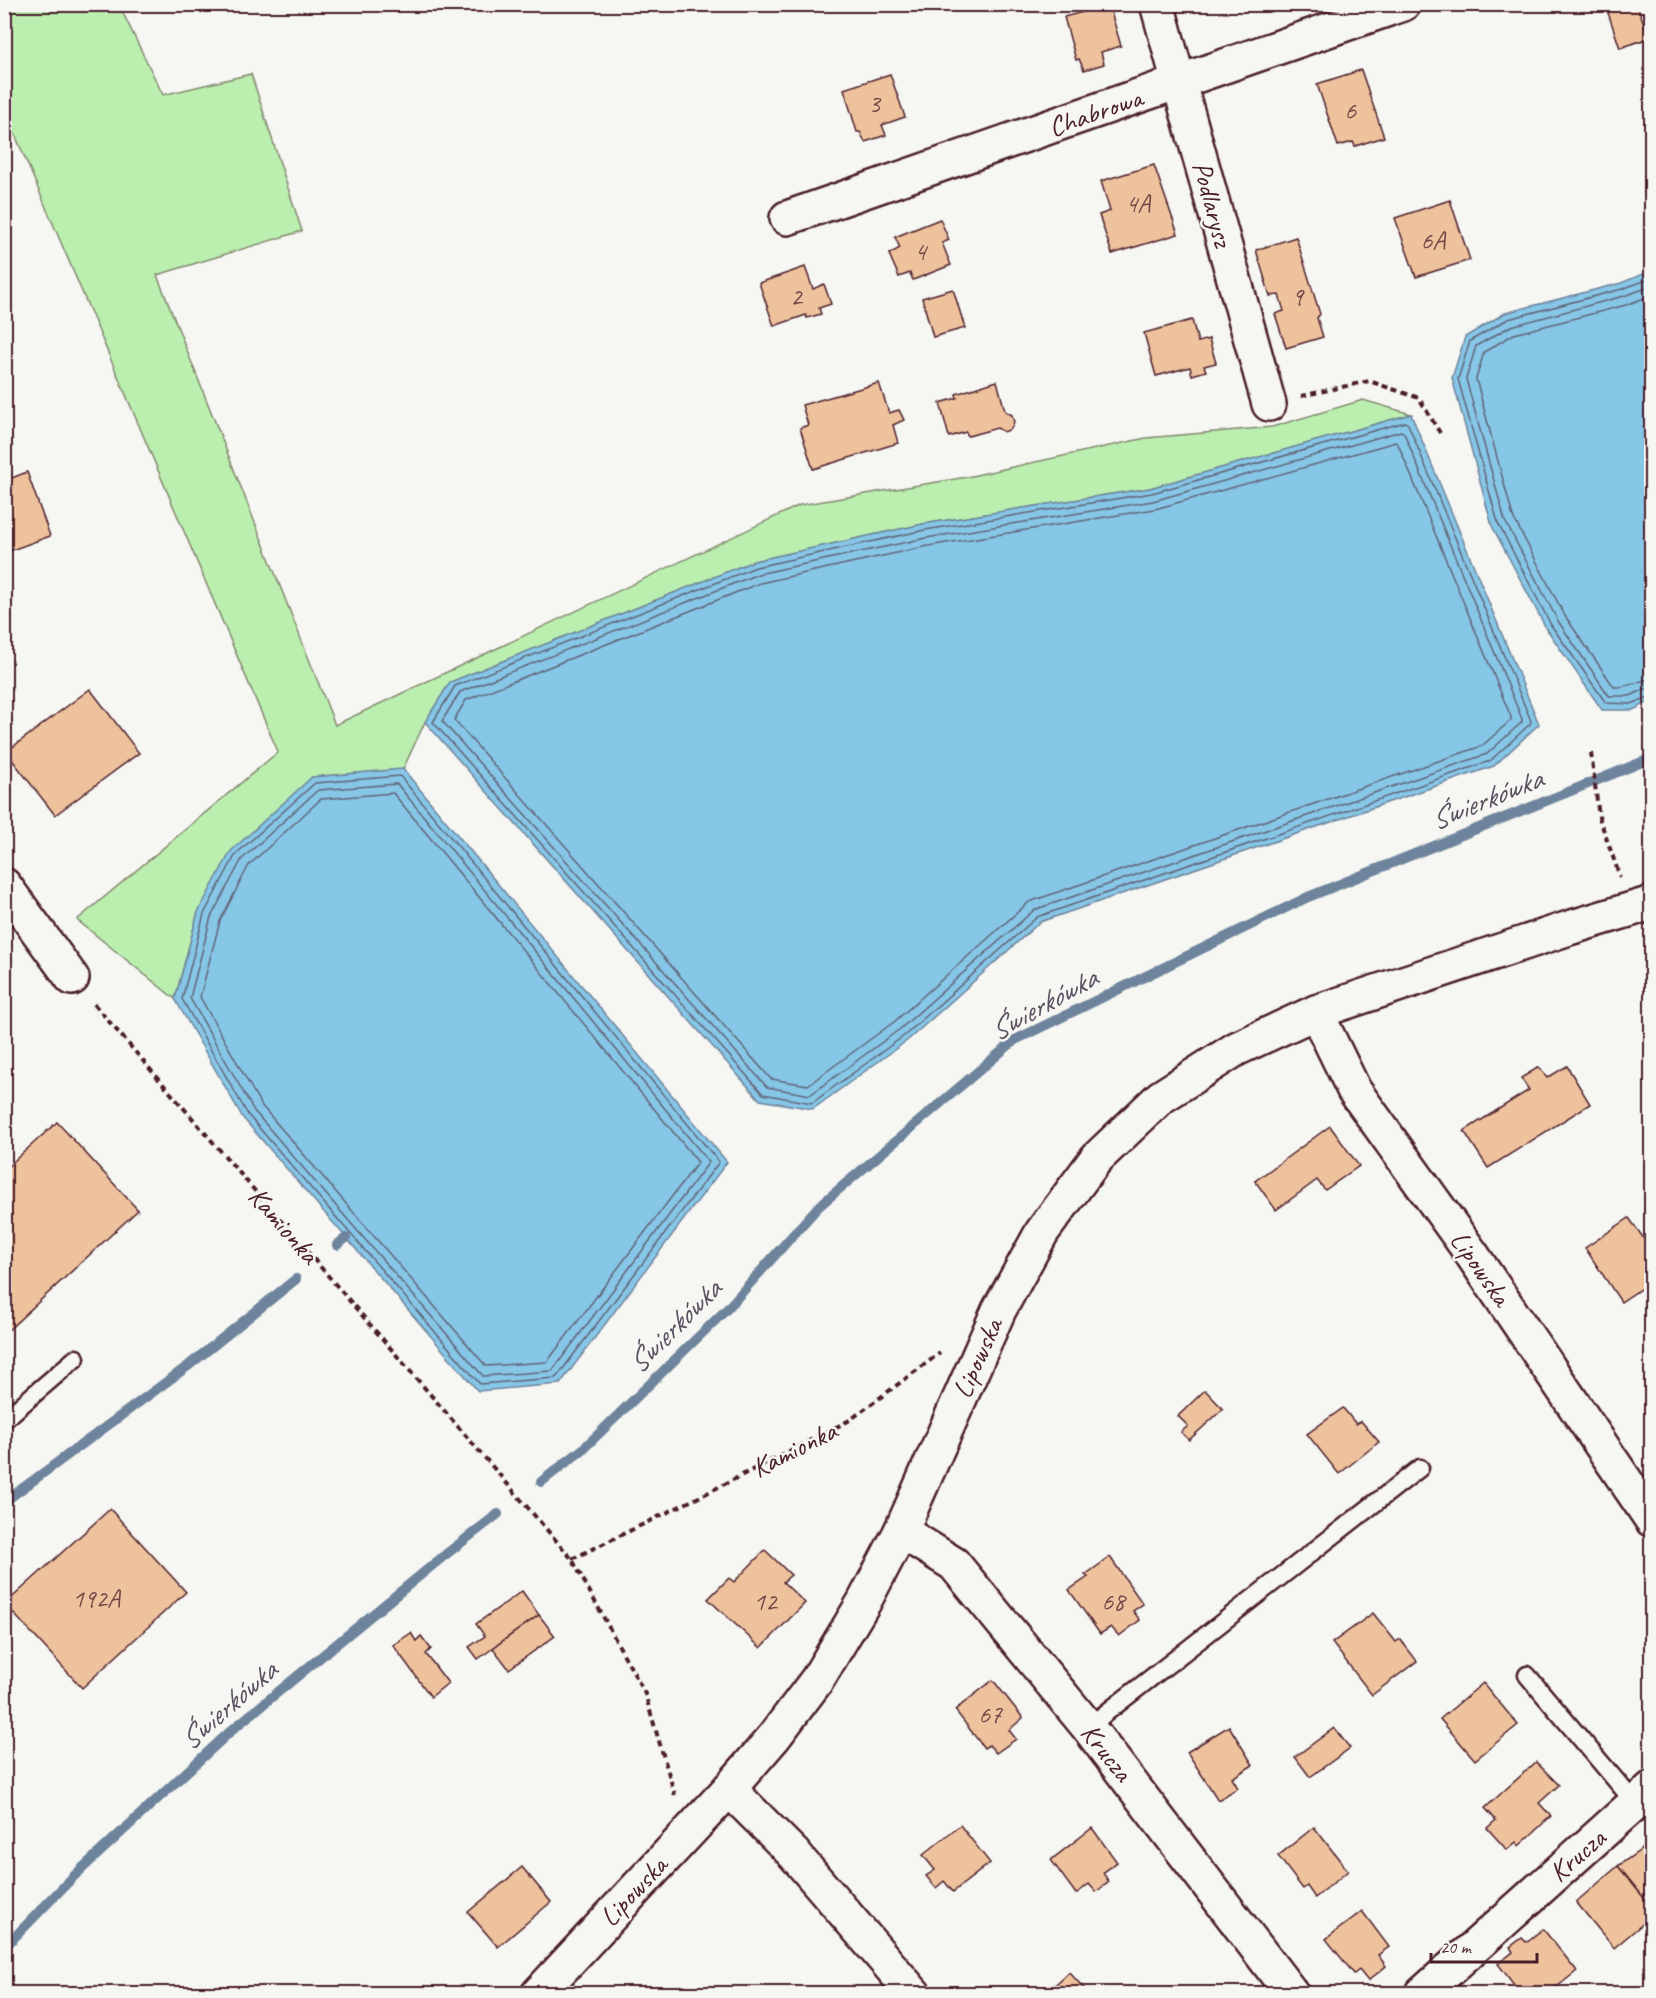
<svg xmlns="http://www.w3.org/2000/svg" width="1656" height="1998" font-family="Caveat,sans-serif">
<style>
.green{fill:#baefb0;stroke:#82876e;stroke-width:1.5}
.water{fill:#86c7e7;stroke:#6e849c;stroke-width:1.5}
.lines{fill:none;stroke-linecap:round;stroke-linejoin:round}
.shore{stroke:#626276;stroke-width:1.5}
.stream{stroke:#6e849c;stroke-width:10}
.building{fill:#eec29d;stroke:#4a1f2b;stroke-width:1.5}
.lane-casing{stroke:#4a1f2b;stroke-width:21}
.street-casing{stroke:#4a1f2b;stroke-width:38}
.secondary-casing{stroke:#4a1f2b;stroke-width:38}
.path{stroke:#4a1f2b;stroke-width:4;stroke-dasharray:6 4.5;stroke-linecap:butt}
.lane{stroke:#f6f6f2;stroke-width:16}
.street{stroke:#f6f6f2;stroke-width:33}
.secondary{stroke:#f6f6f2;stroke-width:33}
.labels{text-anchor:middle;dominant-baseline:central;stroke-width:5;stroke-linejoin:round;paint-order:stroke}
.number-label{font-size:26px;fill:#734848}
.street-label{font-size:28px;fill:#4a1f2b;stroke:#f6f6f2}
.water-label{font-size:30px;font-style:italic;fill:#5c5163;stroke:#f6f6f2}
</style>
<rect width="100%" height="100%" fill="#f6f6f2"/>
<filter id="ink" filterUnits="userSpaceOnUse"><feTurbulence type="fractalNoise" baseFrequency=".0167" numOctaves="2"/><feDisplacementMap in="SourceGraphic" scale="12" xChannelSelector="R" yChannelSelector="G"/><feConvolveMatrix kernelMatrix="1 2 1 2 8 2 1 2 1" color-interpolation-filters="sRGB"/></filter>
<g filter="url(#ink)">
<polygon class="green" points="4,5 119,5 163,95 251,74 302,231 157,275 335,725 800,505 967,477 1146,438 1272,427 1363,400 1411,414 1150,488 923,524 754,561 450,682 425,722 403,769 312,777 198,912 175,999 77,920 278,752 5,111"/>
<g class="water">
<polygon points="1651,271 1651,701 1633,710 1602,710 1546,628 1492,526 1452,378 1465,337 1505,313 1621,283"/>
<polygon points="1411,414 1539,724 1494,766 1040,922 908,1040 813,1109 760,1100 425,722 450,682 754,561 923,524 1150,488"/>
<polygon points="403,769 727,1162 560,1384 478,1391 243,1118 175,999 198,912 231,851 312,777"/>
</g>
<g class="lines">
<g class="shore">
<polyline points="1652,278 1622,289 1508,319 1470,341 1458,379 1498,523 1551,625 1606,703 1631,704 1652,696"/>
<polyline points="1652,286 1624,296 1511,326 1476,346 1466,379 1505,521 1558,621 1609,696 1630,696 1645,689 1652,688"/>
<path d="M1652,295L1626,305L1514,334L1484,352L1476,379L1513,517L1565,616L1614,687C1628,688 1638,680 1652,679"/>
<polygon points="1405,422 1408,424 1531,721 1530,724 1490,761 1037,917 905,1035 812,1103 763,1094 433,722 455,686 756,567 925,530 1152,493"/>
<polygon points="1401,431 1404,433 1522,719 1522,722 1487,754 1034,910 900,1029 810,1095 767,1087 442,721 460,692 758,574 926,538 1153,501"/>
<polygon points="1396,442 1398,444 1511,717 1511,720 1482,746 1029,902 894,1022 808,1085 771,1079 454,720 466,700 760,583 928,546 1155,509"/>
<polygon points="400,776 719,1162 556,1378 480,1384 248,1115 182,999 204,914 236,854 315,783"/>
<polygon points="397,784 709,1162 552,1371 483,1376 254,1111 190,998 211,917 242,859 318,790"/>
<polygon points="393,793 698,1162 547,1362 486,1366 261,1105 200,997 220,921 249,865 321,799"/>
</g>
<g class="stream">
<polyline points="337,1245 346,1238"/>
<polyline points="541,1482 582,1450 727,1309 818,1207 1015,1040 1308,897 1652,758"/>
<polyline points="4,1502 188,1366 296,1279"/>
<polyline points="4,1948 74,1876 233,1729 445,1555 498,1514"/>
</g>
</g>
<g class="building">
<polygon points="1605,4 1637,4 1649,38 1620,48"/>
<polygon points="1109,5 1121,46 1101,52 1104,64 1084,70 1079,59 1076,60 1064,17"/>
<polygon points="1361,70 1384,137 1355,146 1353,142 1338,146 1317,84"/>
<polygon points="890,74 905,117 882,125 886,135 865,142 860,132 857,132 844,89"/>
<polygon points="1154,165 1178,234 1112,254 1099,215 1110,211 1101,181"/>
<polygon points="1450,200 1470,260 1416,277 1395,218"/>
<polygon points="940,219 949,240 942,243 951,265 913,280 910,273 899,277 889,254 900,248 895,237"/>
<polygon points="1296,237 1320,314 1317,318 1323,337 1286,348 1275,314 1284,311 1279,295 1270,296 1256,250"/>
<polygon points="805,267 813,289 824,284 831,304 819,308 821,314 807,318 806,315 774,326 759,283"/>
<polygon points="953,289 965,328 933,337 922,298"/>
<polygon points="1192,320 1198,342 1209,339 1216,363 1204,366 1206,371 1192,375 1190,367 1156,376 1144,333"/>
<polygon points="997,381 1005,411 1012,415 1014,422 1011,429 1004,432 997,428 968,436 966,432 949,437 940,403 957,398 956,394"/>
<polygon points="879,383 889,413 899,410 904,420 893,425 898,443 813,469 800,428 808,425 802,405"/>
<polygon points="27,472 50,536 4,553 4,518 7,517 4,511 4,481"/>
<polygon points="90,689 139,753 55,815 6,752"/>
<polygon points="1567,1066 1590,1104 1488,1168 1464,1131 1529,1090 1521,1078 1539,1067 1547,1078"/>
<polygon points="57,1122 138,1210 4,1334 4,1170"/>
<polygon points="1330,1126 1359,1166 1325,1190 1317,1180 1276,1210 1255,1181"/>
<polygon points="1629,1218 1652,1250 1652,1281 1621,1302 1585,1248"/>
<polygon points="1205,1390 1223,1409 1189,1440 1181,1432 1188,1426 1178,1416"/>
<polygon points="1343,1408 1356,1424 1361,1421 1379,1442 1339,1474 1307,1434"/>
<polygon points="110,1509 186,1592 82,1688 5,1604"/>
<polygon points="765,1550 791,1575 783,1582 805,1603 761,1648 708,1599 729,1578 734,1582"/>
<polygon points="1110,1557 1143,1604 1133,1611 1140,1620 1119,1636 1111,1627 1100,1634 1069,1590 1088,1577 1085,1575"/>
<polygon points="522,1591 539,1615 478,1659 469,1647 485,1636 476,1624"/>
<polygon points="1373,1613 1396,1642 1400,1639 1417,1661 1372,1695 1332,1643"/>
<polygon points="539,1615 555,1636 509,1669 493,1648"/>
<polygon points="411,1633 416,1641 421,1636 431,1649 426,1654 448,1683 431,1697 393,1645"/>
<polygon points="993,1680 1023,1718 1009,1730 1016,1739 996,1753 989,1745 984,1748 955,1710"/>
<polygon points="1483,1683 1518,1725 1475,1760 1440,1719"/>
<polygon points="1229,1726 1253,1765 1232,1778 1238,1788 1218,1800 1187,1752"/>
<polygon points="1334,1728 1350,1748 1310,1777 1295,1757"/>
<polygon points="1536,1762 1559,1785 1539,1803 1551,1816 1519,1846 1516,1842 1507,1850 1487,1828 1496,1820 1485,1808"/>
<polygon points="960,1825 990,1863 953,1892 944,1881 936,1888 926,1876 935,1870 923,1855"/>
<polygon points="1314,1827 1348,1871 1315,1898 1307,1886 1303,1889 1278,1856"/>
<polygon points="1092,1828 1117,1862 1103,1873 1109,1882 1096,1892 1089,1884 1076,1894 1051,1860"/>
<polygon points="1652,1842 1652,1908 1618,1866"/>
<polygon points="1618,1866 1652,1908 1652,1916 1614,1948 1576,1902"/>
<polygon points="522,1867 551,1902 498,1947 468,1912"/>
<polygon points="1362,1911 1389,1947 1378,1955 1386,1966 1368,1981 1359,1970 1354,1974 1326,1939"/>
<polygon points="1543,1929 1577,1971 1548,1994 1521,1994 1498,1964 1513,1952 1510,1947 1522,1938 1526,1942"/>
<polygon points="1069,1972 1089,1994 1045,1994"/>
</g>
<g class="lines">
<g class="lane-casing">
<g id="lane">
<polyline points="4,1420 76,1358"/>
<polyline points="1527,1675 1635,1803"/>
<polyline points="1088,1727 1420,1468"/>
</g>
</g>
<g class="street-casing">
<g id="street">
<polyline points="1157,4 1269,404"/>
<polyline points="787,218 1403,4"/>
<polyline points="4,885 72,978"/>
<polyline points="1316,1012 1354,1090 1471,1253 1652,1520"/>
<polyline points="901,1531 954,1564 1088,1727 1292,1994"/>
<polyline points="729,1789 794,1854 914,1994"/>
<polyline points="1422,1994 1652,1788"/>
</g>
</g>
<g class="secondary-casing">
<polyline id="secondary" points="538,1994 729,1789 774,1737 817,1680 864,1602 901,1531 999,1310 1042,1232 1096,1159 1161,1097 1236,1049 1316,1012 1569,928 1652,903"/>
</g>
<g class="path">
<polyline points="1301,396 1369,381 1419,398 1440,433"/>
<polyline points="1591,753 1599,817 1620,877"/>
<polyline points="94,1004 572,1559 645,1694 675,1795"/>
<polyline points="572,1559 703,1495 850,1420 940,1353"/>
</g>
<use href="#lane" class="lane"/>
<use href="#street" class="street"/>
<use href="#secondary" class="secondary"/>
</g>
</g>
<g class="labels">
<g class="number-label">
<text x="874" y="103">3</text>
<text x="1350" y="110">6</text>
<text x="1138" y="203">4A</text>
<text x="1433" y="240">6A</text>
<text x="920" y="251">4</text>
<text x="796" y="296">2</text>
<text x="1297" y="296">9</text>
<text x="96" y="1598">192A</text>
<text x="765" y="1601">12</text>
<text x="1113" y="1601">68</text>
<text x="990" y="1714">67</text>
</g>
<g class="street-label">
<text transform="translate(1095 112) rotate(-19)">Chabrowa</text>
<text transform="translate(1213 204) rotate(75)">Podlarysz</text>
<text transform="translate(284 1225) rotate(49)">Kamionka</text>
<text transform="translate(1481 1268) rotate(55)">Lipowska</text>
<text transform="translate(977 1358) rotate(-66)">Lipowska</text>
<text transform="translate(794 1449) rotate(-27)">Kamionka</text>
<text transform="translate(1107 1752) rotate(52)">Krucza</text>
<text transform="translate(1577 1855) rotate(-41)">Krucza</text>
<text transform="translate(633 1891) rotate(-47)">Lipowska</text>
</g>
<g class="water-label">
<text transform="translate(1486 799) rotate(-22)">Świerkówka</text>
<text transform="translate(1043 1004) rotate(-29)">Świerkówka</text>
<text transform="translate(674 1326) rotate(-45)">Świerkówka</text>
<text transform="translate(228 1705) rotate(-41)">Świerkówka</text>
</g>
</g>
<rect width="1656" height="1998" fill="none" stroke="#f6f6f2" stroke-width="24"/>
<rect x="12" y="12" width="1632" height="1974" fill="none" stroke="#4a1f2b" stroke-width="2" filter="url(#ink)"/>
<path d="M1431 1953v9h106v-9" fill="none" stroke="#4a1f2b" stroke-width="3"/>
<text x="1440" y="1953" font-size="18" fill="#4a1f2b" stroke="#f6f6f2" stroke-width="4.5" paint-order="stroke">20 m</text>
</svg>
